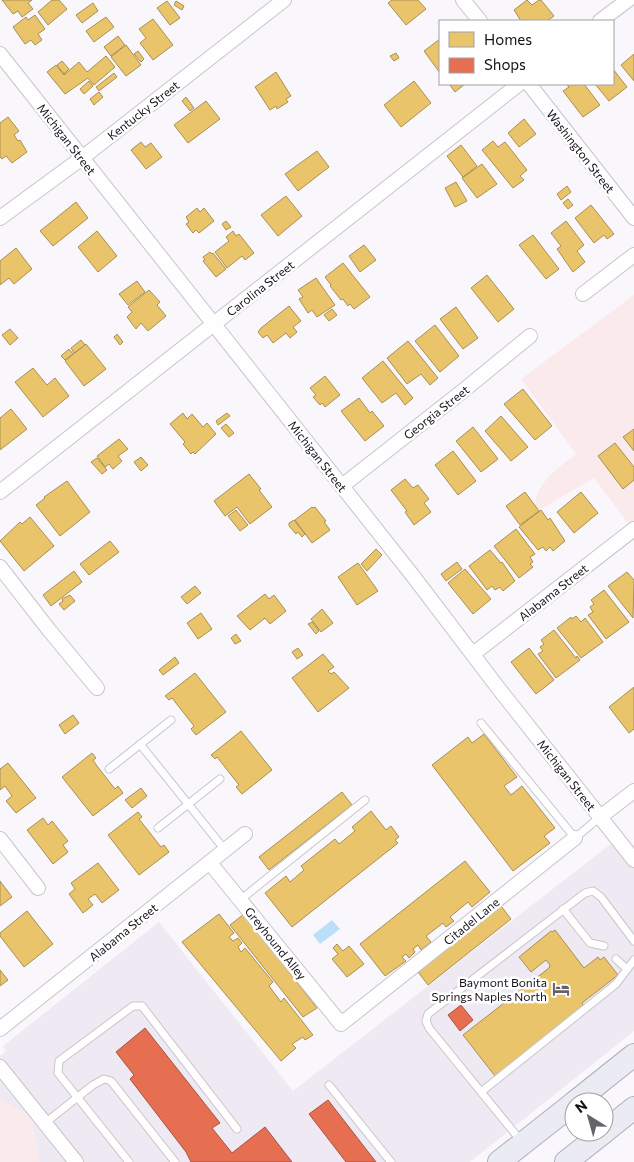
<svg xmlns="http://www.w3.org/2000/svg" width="634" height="1162" font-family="Commissioner,sans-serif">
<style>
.built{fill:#eee9f3}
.green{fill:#faeaec}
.water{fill:#bbdef9}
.homes{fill:#e9c46a;stroke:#a98f51}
.shops{fill:#e76f51;stroke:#a85340}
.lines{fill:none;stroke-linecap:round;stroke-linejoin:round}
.service-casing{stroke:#c8c5ca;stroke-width:9}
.minor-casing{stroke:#c8c5ca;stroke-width:16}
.primary-casing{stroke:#aeaebe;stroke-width:24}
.service{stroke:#fefeff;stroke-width:7}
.minor{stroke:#fefeff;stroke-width:14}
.primary{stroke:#ebebf4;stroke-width:22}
.labels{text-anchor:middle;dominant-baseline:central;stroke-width:5;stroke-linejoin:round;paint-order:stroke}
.street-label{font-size:12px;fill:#151218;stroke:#fff}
.poi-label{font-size:12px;fill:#151218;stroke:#fff;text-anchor:end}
</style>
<rect width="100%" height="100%" fill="#faf7fc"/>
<polygon class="built" points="621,836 634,851 634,1031 470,1162 39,1162 32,1118 0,1099 0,1056 6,1051 3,1046 159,922 293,1091"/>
<g class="green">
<path d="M634,295V531L594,478L535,513C532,485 557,469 576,454L521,379Z"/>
<polygon points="0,1099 32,1118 39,1162 0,1162"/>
</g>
<polygon class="water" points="332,920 340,929 320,944 313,935"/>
<g class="homes">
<polygon points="2,0 32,0 28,3 33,9 22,17 18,11 13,14"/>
<polygon points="52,0 59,0 67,9 48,25 38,12"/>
<polygon points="392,0 418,0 426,9 406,25 388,3"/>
<polygon points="527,0 532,5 539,0 541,0 554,16 547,21 521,21 514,10"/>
<polygon points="167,1 180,18 170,25 157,8"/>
<polygon points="176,1 184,6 182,10 174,5"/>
<polygon points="93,3 98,11 82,23 76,15"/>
<polygon points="35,15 45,29 38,34 42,40 35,45 31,40 25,44 13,27 26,17 28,20"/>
<polygon points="106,17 114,27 94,42 86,31"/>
<polygon points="153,19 173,45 153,60 140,43 146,38 139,29"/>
<polygon points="118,36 125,45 111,56 104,47"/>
<polygon points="440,39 440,73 424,51"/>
<polygon points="126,45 141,65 126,76 111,57"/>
<polygon points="138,51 144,59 141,62 134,54"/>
<polygon points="396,53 399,58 394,61 390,56"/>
<polygon points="634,54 634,81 621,65"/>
<polygon points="106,56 115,67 94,85 88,78 65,94 47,72 56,65 64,75 79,62 87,72"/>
<polygon points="62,61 69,69 64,74 57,65"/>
<polygon points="613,69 627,87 609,101 595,84 613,84"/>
<polygon points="276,72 291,96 286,99 288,102 277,109 276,106 270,110 255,87"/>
<polygon points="114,73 117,77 99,91 96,87"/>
<polygon points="89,81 93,86 84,94 80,89"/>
<polygon points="414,81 431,103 401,127 384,105"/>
<polygon points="449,84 465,84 455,92"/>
<polygon points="568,84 584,84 600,105 583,117 563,91 569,87 567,85"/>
<polygon points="99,92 103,97 94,105 90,99"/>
<polygon points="186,97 194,108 190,111 182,101"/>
<polygon points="206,101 220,119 188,143 174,125"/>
<polygon points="8,117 19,131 14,135 18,141 20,140 27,152 12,163 6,156 2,159 0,157 0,123"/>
<polygon points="524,119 536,134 519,147 508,133"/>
<polygon points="493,141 498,147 505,142 527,170 520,176 524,180 513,188 482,150"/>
<polygon points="141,142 145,147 151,143 162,157 146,169 131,150"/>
<polygon points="461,145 477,166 463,177 447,156"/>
<polygon points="317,151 329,167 298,191 285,174"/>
<polygon points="482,164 497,184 477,198 462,178"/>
<polygon points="456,182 467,201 455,207 445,188"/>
<polygon points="567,186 571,192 561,200 557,194"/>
<polygon points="286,196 302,216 278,236 261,215"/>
<polygon points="568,199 573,205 568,209 563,203"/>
<polygon points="76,202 88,218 53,246 40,231"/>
<polygon points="591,205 614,234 607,239 604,235 594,243 575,218"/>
<polygon points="197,208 200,212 204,208 214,221 199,233 196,230 193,233 186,224 189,222 186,217"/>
<polygon points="226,221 231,227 226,230 222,224"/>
<polygon points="566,221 584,245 577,251 585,262 573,272 557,249 561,246 551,233"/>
<polygon points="97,231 117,256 98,272 78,247"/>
<polygon points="233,231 236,236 239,234 254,253 245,260 242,256 227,268 215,252 229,241 226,237"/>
<polygon points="533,235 559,269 546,279 519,245"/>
<polygon points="364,245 376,260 360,272 349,256"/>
<polygon points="16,248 32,269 14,284 9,278 0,285 0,261"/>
<polygon points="210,252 212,254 213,253 226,269 216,277 203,261 205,260 203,257"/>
<polygon points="343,263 370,297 354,309 350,304 348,306 343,299 341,300 330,286 331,285 325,277"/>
<polygon points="487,275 514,309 498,322 471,288"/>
<polygon points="316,278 335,305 317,317 312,310 308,313 299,299 303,297 298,290"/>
<polygon points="137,281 145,292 128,305 119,294"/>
<polygon points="149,290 160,302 157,305 166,316 148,331 141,323 136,329 127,317 132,312 128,307"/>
<polygon points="289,306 301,321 293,327 297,332 290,338 286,333 273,343 267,335 263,338 258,332 261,328"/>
<polygon points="456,307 478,338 463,349 440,319"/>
<polygon points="332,309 337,315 329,321 324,315"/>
<polygon points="435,325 459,356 440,372 415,341"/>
<polygon points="10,329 18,338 10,345 2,335"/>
<polygon points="117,334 123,342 120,345 114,337"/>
<polygon points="81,340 85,345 74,353 71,348"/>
<polygon points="408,341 438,378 430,385 421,374 407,384 387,358"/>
<polygon points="86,344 106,369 84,386 65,361"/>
<polygon points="69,349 73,354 65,360 61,356"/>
<polygon points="383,361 413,398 405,405 396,393 382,403 362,378"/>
<polygon points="33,368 47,385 55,378 69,396 43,417 15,382"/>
<polygon points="325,376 340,395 325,407 322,403 320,405 313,397 316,395 310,388"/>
<polygon points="523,389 552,426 535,440 504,404"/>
<polygon points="359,398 370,413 372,411 384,426 365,441 341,411"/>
<polygon points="11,409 27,429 0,450 0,418"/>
<polygon points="183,413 187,419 192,414 203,427 207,423 216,434 195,454 193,452 191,454 183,444 185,442 170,424"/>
<polygon points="227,413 230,416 218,425 216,421"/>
<polygon points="501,416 528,447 511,461 485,431"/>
<polygon points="226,424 234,433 229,437 221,428"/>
<polygon points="473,427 498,459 481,472 456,441"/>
<polygon points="634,429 634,451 623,437"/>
<polygon points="119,439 128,449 118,456 122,461 113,469 109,464 105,467 97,456"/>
<polygon points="615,443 634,467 634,480 623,489 598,456"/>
<polygon points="453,451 476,481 458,495 435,465"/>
<polygon points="141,457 148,465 141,471 134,462"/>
<polygon points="97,458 107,470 102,474 91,462"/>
<polygon points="249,474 261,489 259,490 272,507 250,524 237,507 225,516 214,501"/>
<polygon points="405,479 413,488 418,485 429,499 424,503 431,512 414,525 405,512 407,511 391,490"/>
<polygon points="67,481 90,512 60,536 36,505 45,498 44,497"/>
<polygon points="525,492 539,511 520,525 506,506"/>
<polygon points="581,492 598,513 574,533 557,512"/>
<polygon points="312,507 313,508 315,507 326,521 324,522 330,530 312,543 295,520"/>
<polygon points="236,510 248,525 240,531 228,516"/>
<polygon points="541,510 548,520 550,518 565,541 553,551 550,547 546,551 543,547 538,550 519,527"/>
<polygon points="30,517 54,546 24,571 0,541 20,522 22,524"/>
<polygon points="294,520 305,534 302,537 298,532 296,534 289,526 289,523"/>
<polygon points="516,529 535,554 530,557 533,562 530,564 533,567 519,578 494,546"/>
<polygon points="110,541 119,552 89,575 80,564"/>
<polygon points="376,549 382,555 367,571 361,564"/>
<polygon points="490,550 501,563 502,562 515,581 503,591 500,587 495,590 492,586 487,590 469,566"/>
<polygon points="457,562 462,569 446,581 441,574"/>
<polygon points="358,563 378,591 357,605 338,577"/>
<polygon points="465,569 491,599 473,614 448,583"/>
<polygon points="74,571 82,582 51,606 43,595"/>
<polygon points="627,572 634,580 633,618 608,586"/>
<polygon points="195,586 201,593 187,604 181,597"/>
<polygon points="604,590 629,622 606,639 588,615 593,612 590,607 594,604 591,600"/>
<polygon points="265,594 269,599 274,595 286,611 270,624 265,618 250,630 237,616"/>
<polygon points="70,595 75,601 64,610 59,604 63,601 62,599"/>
<polygon points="322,609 333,623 321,632 311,619"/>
<polygon points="201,613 212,629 198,639 187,623"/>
<polygon points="576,616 581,622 585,618 603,642 581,658 557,628 571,617 572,619"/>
<polygon points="312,622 319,631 316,634 308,624"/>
<polygon points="554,630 576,658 577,656 580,660 556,678 538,654 543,651 540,647 544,644 541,640"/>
<polygon points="236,634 241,641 235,644 231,638"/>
<polygon points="298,648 303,655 297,659 292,652"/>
<polygon points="529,648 554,680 536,694 511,662"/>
<polygon points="323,654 334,667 328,671 331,674 334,672 349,688 318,712 292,678"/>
<polygon points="175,657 179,663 163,675 159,670"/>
<polygon points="195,673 226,712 196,735 191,729 194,726 172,698 169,700 165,696"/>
<polygon points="634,687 634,729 629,733 609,707"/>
<polygon points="73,715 79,723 65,734 59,725"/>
<polygon points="241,731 272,770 242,794 236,787 239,785 217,757 215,759 211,755"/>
<polygon points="484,734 517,777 504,786 511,795 522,786 555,828 544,836 550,843 513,871 432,765 468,737 472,743"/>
<polygon points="92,753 96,758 93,760 97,766 115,789 118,786 123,793 93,816 62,777"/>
<polygon points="8,763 36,798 16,813 6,801 12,796 5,786 0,790 0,769"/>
<polygon points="141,788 147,796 132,808 125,800"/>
<polygon points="342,792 352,805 269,870 259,857"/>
<polygon points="371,811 386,830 391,826 399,837 395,840 398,843 292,927 265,893 286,876 290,882 304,870 301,866 335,839 339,844 355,831 352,827"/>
<polygon points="138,812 142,817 139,819 161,847 164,845 169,852 139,875 108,835"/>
<polygon points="43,818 48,825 52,821 68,841 63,845 68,852 53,864 27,830"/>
<polygon points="465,861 490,892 472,907 468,902 450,917 454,921 446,927 443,923 426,936 431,942 421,950 418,945 413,949 415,952 409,958 406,954 402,957 406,961 385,976 360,944"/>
<polygon points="98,863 119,890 102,903 95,894 88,899 93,905 83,913 69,894 75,889 71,883"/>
<polygon points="0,881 12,897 0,906"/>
<polygon points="501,906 511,919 428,985 418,972"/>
<polygon points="27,911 53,944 24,967 0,936 0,933"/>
<polygon points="219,914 234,933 229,937 233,941 238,938 242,943 238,947 241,952 245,948 273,982 269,986 281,1002 284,998 313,1035 305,1040 303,1037 292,1044 296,1048 281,1061 182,942"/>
<polygon points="244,914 317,1008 303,1017 230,925"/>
<polygon points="555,930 584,968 598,957 600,960 604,957 618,975 582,1003 584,1006 495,1076 463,1035 549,968 550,965 546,960 531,972 519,957 551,931 552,932"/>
<polygon points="337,944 343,951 349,946 364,964 347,977 332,959 338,954 333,948"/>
<polygon points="0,970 8,980 0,986"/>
</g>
<g class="shops">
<polygon points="461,1005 473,1020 460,1031 448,1015"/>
<polygon points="145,1028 220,1123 212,1128 232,1153 265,1127 292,1162 191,1162 186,1152 130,1079 134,1075 116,1052"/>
<polygon points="328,1100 376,1162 346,1162 309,1114"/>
</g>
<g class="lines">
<g class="service-casing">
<g id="service">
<polyline points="481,723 575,838 600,817"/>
<polyline points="140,744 225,850"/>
<polyline points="109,769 171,720"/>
<polyline points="158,828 220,779"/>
<polyline points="240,900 365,800"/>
<polyline points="563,909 590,943 604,946"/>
<polyline points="616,959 627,969"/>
<polyline points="329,1085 391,1162"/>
<polyline points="481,1092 616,984 634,960"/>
<polyline points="45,1123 93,1085 104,1079 111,1081 175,1162"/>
<polyline points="521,1141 429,1028 426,1021 428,1014 585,893 593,891 601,897 634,941"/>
<polyline points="129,1162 58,1073 59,1061 133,1006 142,1006 237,1129"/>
</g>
</g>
<g class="minor-casing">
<g id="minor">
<polyline points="463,0 480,21"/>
<polyline points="600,21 628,0"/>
<polyline points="0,54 413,576 499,689 634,860"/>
<polyline points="529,84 634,218"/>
<polyline points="0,218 82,158 284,0"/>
<polyline points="583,294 634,255"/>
<polyline points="342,486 464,390 530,336"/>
<polyline points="0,492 519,84"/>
<polyline points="0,567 49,630 97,688"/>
<polyline points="473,654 634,529"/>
<polyline points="600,817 634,791"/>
<polyline points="0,839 38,888"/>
<polyline points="210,863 341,1024 575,838"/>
<polyline points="0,1029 245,834"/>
<polyline points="0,1067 76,1162"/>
</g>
</g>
<g class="primary-casing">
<g id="primary">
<polyline points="575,1102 634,1055"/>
<polyline points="604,1132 634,1108"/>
<polyline points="499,1162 574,1103"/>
<polyline points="566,1162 604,1132"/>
</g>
</g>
<use href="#service" class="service"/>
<use href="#minor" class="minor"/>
<use href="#primary" class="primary"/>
</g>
<defs>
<g id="hotel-bare" transform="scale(1.35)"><path d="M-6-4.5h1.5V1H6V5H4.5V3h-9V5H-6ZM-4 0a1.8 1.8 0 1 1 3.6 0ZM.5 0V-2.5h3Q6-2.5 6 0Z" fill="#656268" stroke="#fff" stroke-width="2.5" paint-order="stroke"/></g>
</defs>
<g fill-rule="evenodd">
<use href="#hotel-bare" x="561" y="989"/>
</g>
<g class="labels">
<g class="street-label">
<text transform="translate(143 110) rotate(-38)">Kentucky Street</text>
<text transform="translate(67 139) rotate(52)">Michigan Street</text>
<text transform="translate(581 151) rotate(52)">Washington Street</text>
<text transform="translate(260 288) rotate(-38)">Carolina Street</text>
<text transform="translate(436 412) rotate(-38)">Georgia Street</text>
<text transform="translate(318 456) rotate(52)">Michigan Street</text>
<text transform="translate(553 592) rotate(-38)">Alabama Street</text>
<text transform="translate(567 775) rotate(52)">Michigan Street</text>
<text transform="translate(471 921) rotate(-39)">Citadel Lane</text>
<text transform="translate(123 932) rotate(-39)">Alabama Street</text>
<text transform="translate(276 943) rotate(51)">Greyhound Alley</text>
</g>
<g class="poi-label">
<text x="547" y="982">Baymont Bonita<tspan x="547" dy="14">Springs Naples North</tspan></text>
</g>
</g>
<rect x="439" y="20" width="175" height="65" fill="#ffffff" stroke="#a1a0a3"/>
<rect x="449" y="32" width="25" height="15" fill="#e9c46a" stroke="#a1a0a3"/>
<text x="484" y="45" font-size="15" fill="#151218">Homes</text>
<rect x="449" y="58" width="25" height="15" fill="#e76f51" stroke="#a1a0a3"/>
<text x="484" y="70" font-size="15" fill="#151218">Shops</text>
<g transform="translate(589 1117) rotate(323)"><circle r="24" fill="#ffffff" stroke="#a1a0a3"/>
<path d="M0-4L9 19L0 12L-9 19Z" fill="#656268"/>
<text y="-8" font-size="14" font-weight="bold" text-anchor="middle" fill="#151218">N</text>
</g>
</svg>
